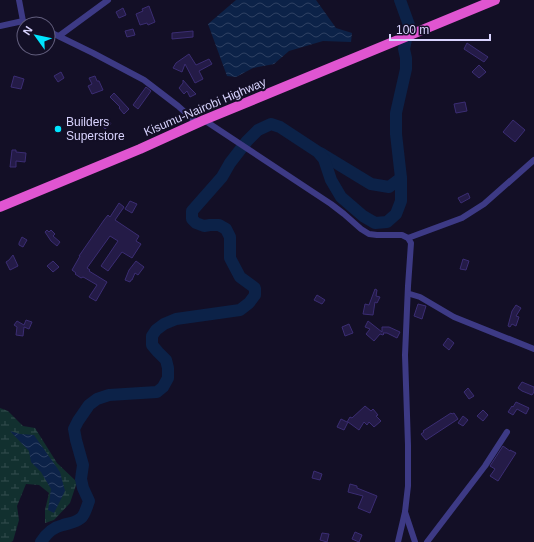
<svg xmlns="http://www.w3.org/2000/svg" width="534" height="542" font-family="Helvetica,sans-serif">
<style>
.wetland{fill:url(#wetland-marsh)}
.water{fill:url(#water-waves)}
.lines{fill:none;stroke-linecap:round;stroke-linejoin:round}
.river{stroke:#0c2248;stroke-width:12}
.building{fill:#241b47;stroke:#3b2d73}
.minor{stroke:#3d3a85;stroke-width:6}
.trunk{stroke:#e055d1;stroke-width:10}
.poi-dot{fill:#00e5ff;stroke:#130f26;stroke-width:1.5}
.labels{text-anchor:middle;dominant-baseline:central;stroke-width:4;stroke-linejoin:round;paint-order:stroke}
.street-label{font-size:12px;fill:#d9d4ff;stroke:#130f26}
.poi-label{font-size:12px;fill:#d9d4ff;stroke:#130f26;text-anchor:start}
</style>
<defs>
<pattern id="wetland-marsh" width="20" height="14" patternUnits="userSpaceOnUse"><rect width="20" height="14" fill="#12302f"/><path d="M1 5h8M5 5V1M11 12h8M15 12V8" fill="none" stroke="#344d4e"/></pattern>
<pattern id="water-waves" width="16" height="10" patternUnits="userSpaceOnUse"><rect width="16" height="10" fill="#0c2248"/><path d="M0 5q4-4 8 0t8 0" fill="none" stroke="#2f4163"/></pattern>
</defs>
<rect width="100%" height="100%" fill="#130f26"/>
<polygon class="wetland" points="0,408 8,411 23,426 35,428 57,463 77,482 70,503 54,520 45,523 45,510 49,493 39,485 26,484 17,506 19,520 13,541 11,542 0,542"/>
<g class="water">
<polygon points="236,0 316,0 336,28 352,33 351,42 323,41 289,51 274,64 253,68 236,77 227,76 208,24"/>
<polygon points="10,431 20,434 34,435 60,472 65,491 54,513 48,510 51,489 41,472 31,462 29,451"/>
</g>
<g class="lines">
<g class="river">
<polyline points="320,153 371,184 389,187 401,178"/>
<path d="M41,542C46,534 54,527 63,525C69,523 75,523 81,518C85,515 87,506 89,501L83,488L81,479L83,465L76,440L74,429L78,421L89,405L97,399L109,395L157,392L163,387L168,378V368L166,360L158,352L152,345V336L156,330L164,324L176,319L240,310L249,303L255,295V288L240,277L230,258V237L226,229L219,225H210L204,226L196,223L192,219V211L222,177L230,163L247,141L258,130L271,124L280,127L318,152L324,159L331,180L341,197L363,216L375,223L387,222L396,214L401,201V178L396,134V113L406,69V58L404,49L409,25L400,0"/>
</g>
</g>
<g class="building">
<polygon points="149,6 155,22 148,25 147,23 140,25 136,14 143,11 142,9"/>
<polygon points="123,8 126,15 119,18 116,12"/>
<polygon points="133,29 135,35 127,37 125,31"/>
<polygon points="193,31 193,37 172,39 172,33"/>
<polygon points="467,43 488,57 484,62 464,49"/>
<polygon points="189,54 196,65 209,59 212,64 199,71 203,79 195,83 185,64 182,72 173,68 176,63"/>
<polygon points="479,65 486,72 479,78 472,72"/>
<polygon points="61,72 64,78 58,82 54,76"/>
<polygon points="14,76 24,79 21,89 11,87"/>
<polygon points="95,76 97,81 99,81 103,90 92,94 88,86 92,84 89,78"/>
<polygon points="183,80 190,88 196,94 190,97 187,91 184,94 179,88 183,83"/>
<polygon points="146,87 151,91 138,109 133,105"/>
<polygon points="114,93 129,109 124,114 119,108 120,107 110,97"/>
<polygon points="465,102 467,111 456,113 454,104"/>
<polygon points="107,118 111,124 105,129 101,123"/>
<polygon points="513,120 525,130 515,142 503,132"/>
<polygon points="12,150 16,150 16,152 26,153 25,162 16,161 16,167 10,167"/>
<polygon points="468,193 470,198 461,203 458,198"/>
<polygon points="130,201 137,204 132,213 125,209"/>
<polygon points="119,203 124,207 115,220 139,236 136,241 141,244 132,258 122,252 108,271 101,266 118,241 110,236 87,268 90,270 89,271 107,282 96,301 89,297 97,285 85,278 83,277 81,278 75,274 76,273 72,270 80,256 79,256 104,220 108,215 110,217"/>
<polygon points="47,230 49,232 51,230 55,234 53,236 60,242 57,246 51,241 45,232"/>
<polygon points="22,237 27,240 23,247 19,245 19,243"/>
<polygon points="13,255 18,266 10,270 6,262 9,260"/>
<polygon points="463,259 469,261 466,270 460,269"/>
<polygon points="53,261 59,267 53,272 47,266"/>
<polygon points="136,261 144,267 138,275 135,273 132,280 131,280 130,282 125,280 129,270"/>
<polygon points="375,289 377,290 376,296 380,297 377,303 375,302 373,315 363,314 365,304 369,305"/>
<polygon points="317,295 325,300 322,304 314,300"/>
<polygon points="418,304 426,306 422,319 414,316"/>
<polygon points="516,305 521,308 516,316 519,317 516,326 512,324 510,327 508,326 512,311"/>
<polygon points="26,320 32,322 29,329 24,327 23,336 16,335 17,327 14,325 17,321 24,325"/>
<polygon points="368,321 382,332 382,327 389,327 400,332 397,338 387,333 383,333 384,334 383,335 380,334 374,341 366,334 370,329 365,327"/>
<polygon points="349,324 353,333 345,336 342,327"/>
<polygon points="448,338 454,343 449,350 443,345"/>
<polygon points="522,382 534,387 534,392 532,395 522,391 518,388"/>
<polygon points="468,388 474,396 469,399 464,392"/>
<polygon points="516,402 529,408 526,414 517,409 513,415 508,412 512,406 513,407"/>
<polygon points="365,406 371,411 373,409 378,415 376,416 381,421 374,427 369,422 367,425 364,422 359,430 348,422 344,430 337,427 341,419 347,422 350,417 352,418"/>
<polygon points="483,410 488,415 483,421 477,416"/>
<polygon points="451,413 452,414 454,413 458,419 426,440 421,434 424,432 423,431"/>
<polygon points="463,416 468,420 463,426 458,423"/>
<polygon points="503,446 510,451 510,450 516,453 498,481 490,476 495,469 490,466"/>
<polygon points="314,471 322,474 320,480 312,478"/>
<polygon points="350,484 357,486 357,488 377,496 370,513 358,508 363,496 348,492"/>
<polygon points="355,532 362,535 359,542 352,539"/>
<polygon points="322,533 329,534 327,542 320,540"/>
</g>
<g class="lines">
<g class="minor">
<polyline points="19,0 23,21"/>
<polyline points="0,26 23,21 27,24"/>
<polyline points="48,31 93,53 144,80 178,106 197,123"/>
<polyline points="59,36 108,0"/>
<polyline points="204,120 331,204 344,214 361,229 369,234 377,235 402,235 408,238 411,243 408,286 405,355 408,445 408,486 405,512 415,542"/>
<polyline points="408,238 462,218 484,204 534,160"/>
<polyline points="410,294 420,297 454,317 534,349"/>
<polyline points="398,542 405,512"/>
<polyline points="427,542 485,466 507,432"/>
</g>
<polyline class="trunk" points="0,207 140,149 204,120 495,0"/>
</g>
<circle class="poi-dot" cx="58" cy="129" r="4"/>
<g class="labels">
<g class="street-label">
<text transform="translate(205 107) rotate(-23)">Kisumu-Nairobi Highway</text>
</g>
<g class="poi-label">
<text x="66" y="122">Builders<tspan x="66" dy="14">Superstore</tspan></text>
</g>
</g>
<g transform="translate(36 36) rotate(303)"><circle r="19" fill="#130f26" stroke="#625e7d"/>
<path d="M0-3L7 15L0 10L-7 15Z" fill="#00e5ff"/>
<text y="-6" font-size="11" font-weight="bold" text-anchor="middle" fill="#d9d4ff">N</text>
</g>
<path d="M390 34v6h100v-6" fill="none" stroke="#d9d4ff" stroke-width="2"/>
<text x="396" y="34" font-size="12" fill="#d9d4ff" stroke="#130f26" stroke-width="3" paint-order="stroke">100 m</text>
</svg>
